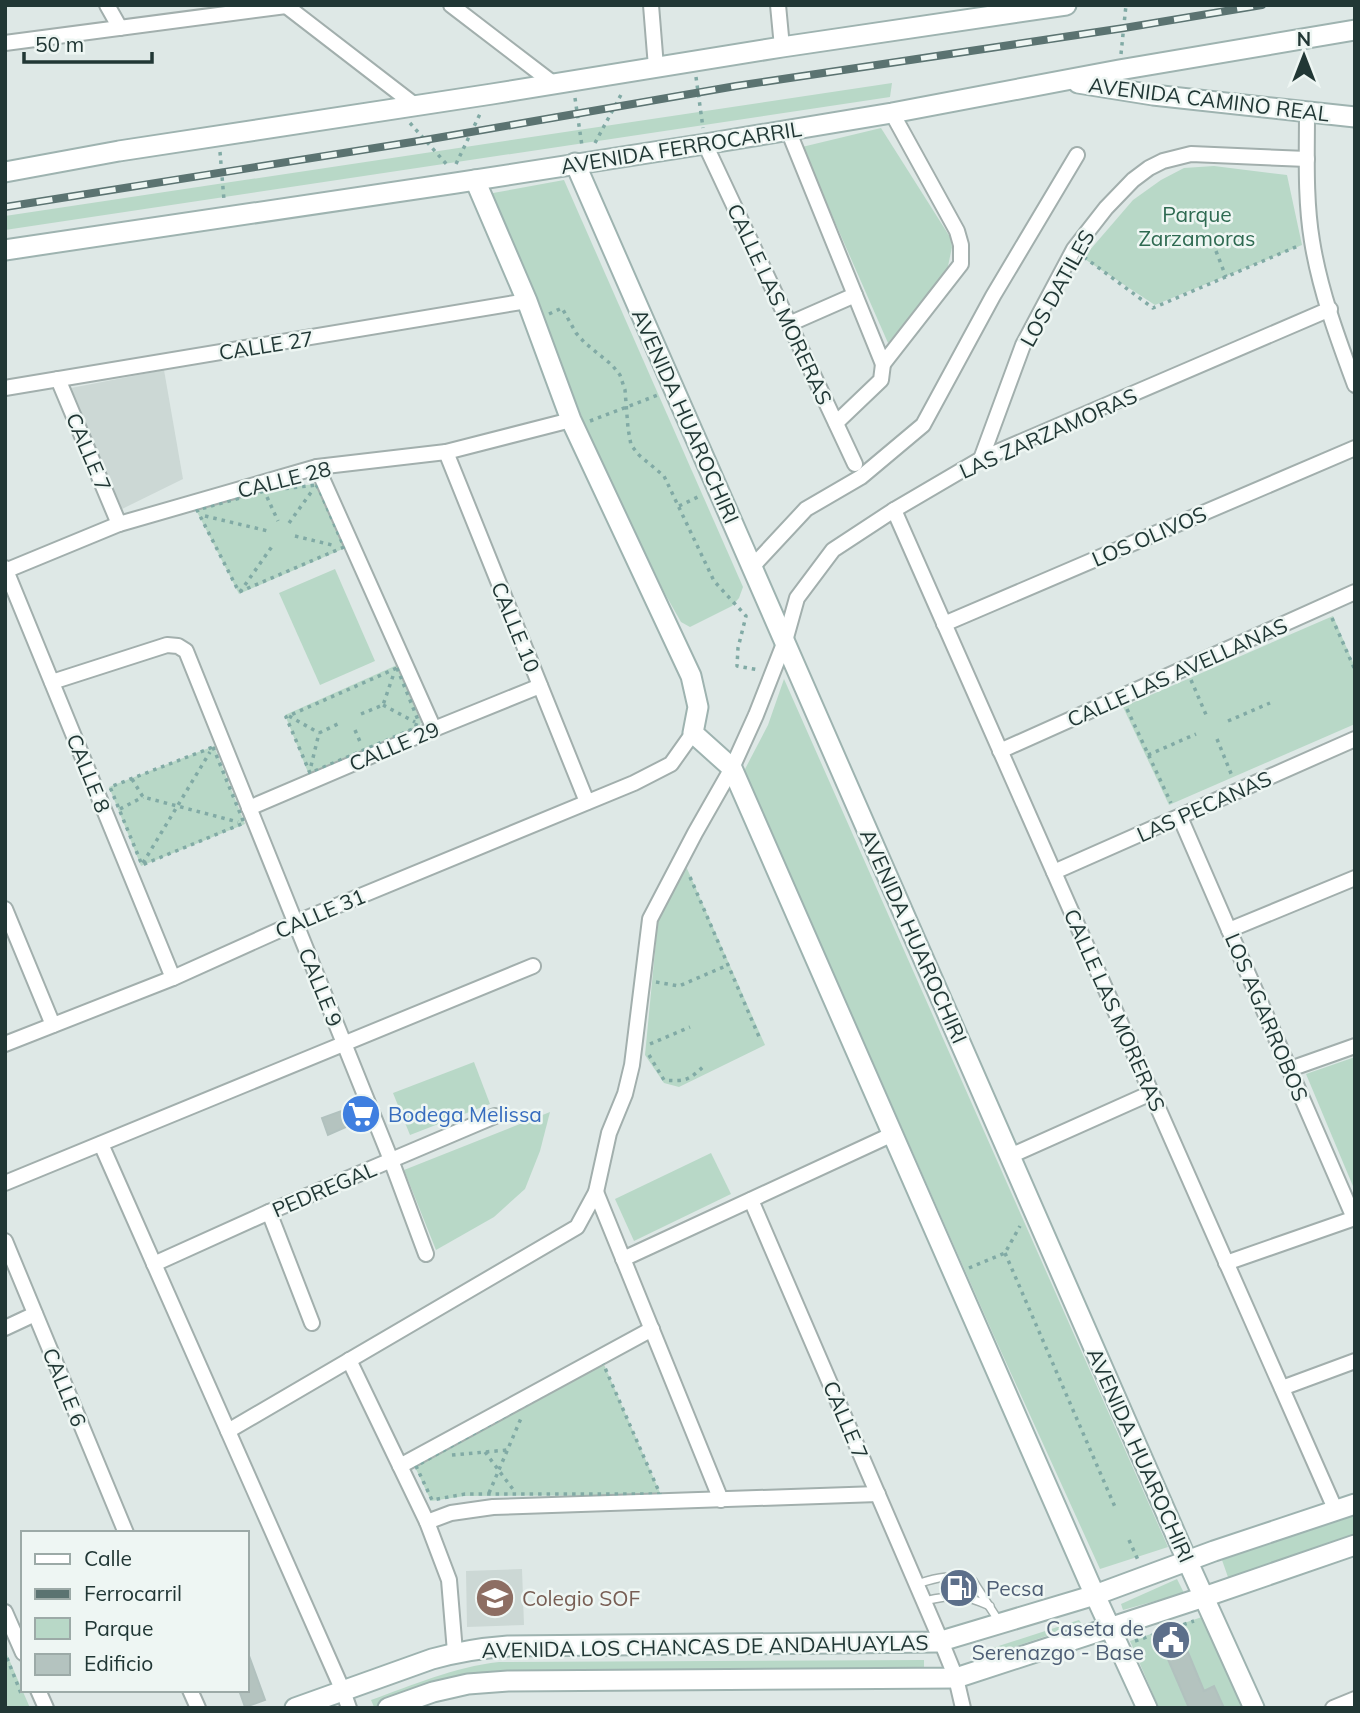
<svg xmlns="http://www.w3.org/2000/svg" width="1360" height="1713" font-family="Mulish,sans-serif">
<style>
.built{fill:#ccd8d5}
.green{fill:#b8d8c7}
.building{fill:#b4c3bf;stroke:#b1c1be;stroke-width:2}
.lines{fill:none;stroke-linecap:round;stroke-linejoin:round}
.lane-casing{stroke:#a2afad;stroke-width:10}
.street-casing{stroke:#a2afad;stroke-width:18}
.secondary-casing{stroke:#9eb3b0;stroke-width:23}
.path{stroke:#81aaa5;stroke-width:3.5;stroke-dasharray:3.5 5;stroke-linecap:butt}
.lane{stroke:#fff;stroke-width:7}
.street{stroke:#fff;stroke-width:14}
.secondary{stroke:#fff;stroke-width:19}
.rail-casing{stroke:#5b7371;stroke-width:8}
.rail{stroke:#eef6f3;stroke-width:5;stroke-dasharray:16;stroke-linecap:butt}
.labels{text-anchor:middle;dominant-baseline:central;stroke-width:5;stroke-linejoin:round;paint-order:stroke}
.street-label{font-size:21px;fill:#213735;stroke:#eef6f3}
.park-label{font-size:21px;fill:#2e6a51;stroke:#eef6f3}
.shop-label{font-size:21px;fill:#366cbe;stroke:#eef6f3;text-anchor:start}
.service-label{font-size:21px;fill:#4e5e75;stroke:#eef6f3;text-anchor:start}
.education-label{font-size:21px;fill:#785e54;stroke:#eef6f3;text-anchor:start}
</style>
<rect width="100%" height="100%" fill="#dee8e6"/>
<g class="built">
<polygon points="164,370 183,479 122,509 71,388"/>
<polygon points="522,1569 524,1625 467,1627 466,1571"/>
</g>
<g class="green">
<polygon points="892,83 890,97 5,230 5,216"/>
<polygon points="881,128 950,237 952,247 947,271 888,343 802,147"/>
<polygon points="1214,166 1287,175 1302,245 1155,305 1083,258 1133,200 1161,180 1184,168"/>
<polygon points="564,180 743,587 739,598 732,606 690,627 681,622 664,592 590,437 493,200 493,193"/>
<polygon points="315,484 318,485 345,548 239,594 195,508 265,490"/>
<polygon points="335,569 375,661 320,685 279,593"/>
<polygon points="1333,616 1355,667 1355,724 1169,805 1123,707"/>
<polygon points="397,665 421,722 419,728 309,775 285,715"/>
<polygon points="784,679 1168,1547 1100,1569 994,1336 744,771 768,725"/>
<polygon points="214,746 245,824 141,866 109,787"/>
<polygon points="685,864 765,1045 679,1087 664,1083 645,1055 658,920"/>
<polygon points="1355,1057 1355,1191 1306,1074"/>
<polygon points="474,1062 490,1104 410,1135 393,1093"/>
<polygon points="550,1112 540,1151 525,1189 494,1217 436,1250 404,1170"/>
<polygon points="711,1153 731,1194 634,1241 615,1199"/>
<polygon points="602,1360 661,1495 465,1496 431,1501 414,1465"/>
<polygon points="1355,1514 1355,1537 1229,1580 1222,1560"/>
<polygon points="1177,1579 1184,1593 1123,1610 1121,1604"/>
<polygon points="1205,1616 1245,1708 1159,1708 1130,1641"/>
<polygon points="1079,1620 1082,1624 978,1659 977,1653"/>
<polygon points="5,1650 30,1708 5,1708"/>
<path d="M924,1660V1670L436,1685L374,1707L371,1700C413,1685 454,1667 499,1662Z"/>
</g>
<g class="building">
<polygon points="358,1105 364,1119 328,1135 322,1118"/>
<polygon points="956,1584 969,1586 973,1593 955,1590"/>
<polygon points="1174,1631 1185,1645 1204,1691 1214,1686 1224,1708 1189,1708 1167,1657 1172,1655 1162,1641 1164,1635"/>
<polygon points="248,1653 265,1700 245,1707 239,1690 247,1690 247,1654"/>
</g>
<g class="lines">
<g class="lane-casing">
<g id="lane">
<path d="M917,1584C941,1576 949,1575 973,1581L1000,1623"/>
<path d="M924,1601C953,1595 962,1593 990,1606"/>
</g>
</g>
<g class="street-casing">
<g id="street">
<polyline points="107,5 120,28"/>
<polyline points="285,5 416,106"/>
<polyline points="451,5 554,84"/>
<polyline points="651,5 656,67"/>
<polyline points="778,5 782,47"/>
<polyline points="5,43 286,6"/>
<path d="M1307,112C1307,155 1305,199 1312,241C1320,291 1338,339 1355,385"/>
<polyline points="788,130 883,364 961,264 961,245 957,231 892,113"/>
<polyline points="705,144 855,464"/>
<polyline points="789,324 855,295"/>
<polyline points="58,379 119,524"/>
<polyline points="5,388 527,301"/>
<polyline points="836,423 881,380 883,364"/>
<polyline points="446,452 587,802"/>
<polyline points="981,459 1023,345 1074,249 1106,208 1133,180 1149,168 1163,161 1191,154 1307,159"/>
<polyline points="317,467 434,729"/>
<polyline points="894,510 1336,1511"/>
<polyline points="753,566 806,509 861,477 923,425 993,296 1077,155"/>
<polyline points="5,568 173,978"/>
<polyline points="5,571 119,524 317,467 446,452 571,420"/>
<polyline points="944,624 1355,448"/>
<polyline points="52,682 167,645 178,646 186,651 391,1160 426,1254"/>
<polyline points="1000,751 1355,592"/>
<polyline points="249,808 434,729 540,686"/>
<polyline points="1180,817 1354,1218"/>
<polyline points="1054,872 1355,739"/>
<polyline points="5,909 53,1025"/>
<polyline points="1229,930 1355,878"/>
<polyline points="5,1044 173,978 295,923 634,783 671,764 693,733"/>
<polyline points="1290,1069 1355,1046"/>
<polyline points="101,1144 343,1691 349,1708"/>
<polyline points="1010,1156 1151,1093"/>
<polyline points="5,1183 533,966"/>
<polyline points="596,1192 721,1500"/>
<polyline points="751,1200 941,1641 956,1678 963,1708"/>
<polyline points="269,1212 312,1323"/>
<polyline points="5,1241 126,1533"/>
<polyline points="623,1259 893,1134"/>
<polyline points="1226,1263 1355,1218"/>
<polyline points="154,1264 269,1212 495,1116"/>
<polyline points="5,1328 35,1314"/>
<polyline points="349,1360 427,1522 449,1580 455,1652"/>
<polyline points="1282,1388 1355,1361"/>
<polyline points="228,1431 577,1227 596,1192 609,1133 625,1094 632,1065 650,919 695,833 732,768 756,715 785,641 797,598 833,550 894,510 981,459 1330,309"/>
<polyline points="400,1466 652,1329"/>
<polyline points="427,1522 451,1513 493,1507 878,1494"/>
<polyline points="5,1612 23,1653"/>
<polyline points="38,1690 46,1708"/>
<polyline points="190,1690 198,1708"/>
<polyline points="1333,1708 1355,1699"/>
</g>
</g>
<g class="secondary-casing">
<g id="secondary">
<polyline points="1078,83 1153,95 1355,117"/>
<polyline points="575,163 1182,1549 1254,1708"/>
<polyline points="5,172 119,151 492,94 782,47 1066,5"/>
<polyline points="475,180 527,301 571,420 691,676 698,707 693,733 732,768 1089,1582 1147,1708"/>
<polyline points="5,250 456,183 705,144 892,113 1119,70 1355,30"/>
<path d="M295,1708L432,1659C457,1652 482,1648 508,1646L938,1642L1095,1595L1214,1551L1355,1504"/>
<polyline points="388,1708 433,1692 468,1684 508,1681 956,1678 1204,1597 1355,1545"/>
</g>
</g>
<g class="path">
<polyline points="1121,54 1126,5"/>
<polyline points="696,77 703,128"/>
<polyline points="575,98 582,146"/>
<polyline points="410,123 449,167"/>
<polyline points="595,143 623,91"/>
<polyline points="220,152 224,200"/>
<polyline points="456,164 480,114"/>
<polyline points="1216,251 1226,277"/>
<polyline points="1084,257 1153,308 1298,246"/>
<polyline points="549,314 562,308 576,333 585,343 612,365 620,375 625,390 628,428 631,445 639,455 664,476 714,581 746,616 738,648 737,666 759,670"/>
<polyline points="590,421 658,395"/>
<polygon points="316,485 319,489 344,547 239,592 197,510 265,491"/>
<polyline points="267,497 278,521"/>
<polyline points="679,506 702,495"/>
<polyline points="205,516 268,531"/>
<polyline points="289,523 312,491"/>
<polyline points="295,536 336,546"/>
<polyline points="240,592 273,545"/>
<polyline points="1332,618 1355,670"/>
<polygon points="397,668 418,720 415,728 310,773 286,717"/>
<polyline points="1191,680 1207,717"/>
<polyline points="383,705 415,722"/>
<polyline points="1127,709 1171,803"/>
<polyline points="361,714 383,705 393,676"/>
<polyline points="289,716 319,733"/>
<polyline points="1228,721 1270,703"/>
<polyline points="355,730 361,744"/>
<polyline points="319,733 340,723"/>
<polyline points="1217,739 1232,776"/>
<polygon points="213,747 244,823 142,865 110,787"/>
<polyline points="1148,755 1196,734"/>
<polyline points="311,766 319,733"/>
<polyline points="132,779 143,797 238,822"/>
<polyline points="120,809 143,797"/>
<polyline points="143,863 210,752"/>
<polyline points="690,877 760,1039"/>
<polyline points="656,982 679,986 728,965"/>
<polyline points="650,1044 690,1027"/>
<path d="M649,1055L664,1080C686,1082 689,1080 705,1065"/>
<polyline points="1005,1253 1115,1507"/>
<polyline points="969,1268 1005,1253 1020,1226"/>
<polygon points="602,1361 660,1494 465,1494 432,1500 416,1466"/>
<polyline points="485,1452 515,1492"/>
<polyline points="452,1455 507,1450"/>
<polyline points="489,1493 522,1416"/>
<polyline points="1129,1540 1138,1560"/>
<polyline points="1135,1641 1194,1621"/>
<polyline points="7,1658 22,1696"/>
</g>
<use href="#lane" class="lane"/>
<use href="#street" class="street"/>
<use href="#secondary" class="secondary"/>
<g class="rail-casing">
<polyline id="rail" points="5,207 425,140 736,86 1124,28 1262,5"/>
</g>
<use href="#rail" class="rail"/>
</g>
<defs>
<g id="supermarket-disc" transform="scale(2.0125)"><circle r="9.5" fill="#3f7fe0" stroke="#eef6f3"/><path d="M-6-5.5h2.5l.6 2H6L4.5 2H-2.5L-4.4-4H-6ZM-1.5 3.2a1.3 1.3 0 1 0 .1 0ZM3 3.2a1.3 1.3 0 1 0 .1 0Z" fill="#fff"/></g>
<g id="fuel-disc" transform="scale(2.0125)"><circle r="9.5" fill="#5c6f8a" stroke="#eef6f3"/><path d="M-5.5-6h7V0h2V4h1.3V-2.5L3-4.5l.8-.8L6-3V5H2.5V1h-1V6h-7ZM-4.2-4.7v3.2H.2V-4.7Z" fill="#fff"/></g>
<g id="school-disc" transform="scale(2.0125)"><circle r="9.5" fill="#8d6e63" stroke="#eef6f3"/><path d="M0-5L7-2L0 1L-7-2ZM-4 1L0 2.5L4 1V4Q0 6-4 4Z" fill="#fff"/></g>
<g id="civic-disc" transform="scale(2.0125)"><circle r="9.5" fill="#5c6f8a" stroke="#eef6f3"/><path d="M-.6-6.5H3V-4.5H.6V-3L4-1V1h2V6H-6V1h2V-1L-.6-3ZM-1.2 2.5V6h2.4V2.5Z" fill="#fff"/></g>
</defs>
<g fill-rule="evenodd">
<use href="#supermarket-disc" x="361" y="1114"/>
<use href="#fuel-disc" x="959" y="1588"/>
<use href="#school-disc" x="495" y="1598"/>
<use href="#civic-disc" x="1171" y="1640"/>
</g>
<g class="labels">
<g class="street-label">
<text transform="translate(1209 99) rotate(7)">AVENIDA CAMINO REAL</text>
<text transform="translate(681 147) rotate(-9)">AVENIDA FERROCARRIL</text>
<text transform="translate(1057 288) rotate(-61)">LOS DATILES</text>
<text transform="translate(780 304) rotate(65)">CALLE LAS MORERAS</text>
<text transform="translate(266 345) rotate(-9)">CALLE 27</text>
<text transform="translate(686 416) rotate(66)">AVENIDA HUAROCHIRI</text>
<text transform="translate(1048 433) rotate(-24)">LAS ZARZAMORAS</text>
<text transform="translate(89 452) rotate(67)">CALLE 7</text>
<text transform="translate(284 479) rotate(-14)">CALLE 28</text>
<text transform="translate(1149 536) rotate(-23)">LOS OLIVOS</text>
<text transform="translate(516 627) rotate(68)">CALLE 10</text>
<text transform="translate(1177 672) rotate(-24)">CALLE LAS AVELLANAS</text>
<text transform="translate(394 746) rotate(-23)">CALLE 29</text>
<text transform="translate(89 773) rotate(68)">CALLE 8</text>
<text transform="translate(1204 806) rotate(-24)">LAS PECANAS</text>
<text transform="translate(320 913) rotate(-23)">CALLE 31</text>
<text transform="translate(914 936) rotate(66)">AVENIDA HUAROCHIRI</text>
<text transform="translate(321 987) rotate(68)">CALLE 9</text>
<text transform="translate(1115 1010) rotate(66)">CALLE LAS MORERAS</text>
<text transform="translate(1267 1017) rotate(67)">LOS AGARROBOS</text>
<text transform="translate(324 1189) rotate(-23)">PEDREGAL</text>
<text transform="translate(65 1387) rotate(68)">CALLE 6</text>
<text transform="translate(846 1420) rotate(67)">CALLE 7</text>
<text transform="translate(1141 1455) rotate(66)">AVENIDA HUAROCHIRI</text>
<text transform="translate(705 1646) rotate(-1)">AVENIDA LOS CHANCAS DE ANDAHUAYLAS</text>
</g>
<g class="park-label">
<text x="1197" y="214">Parque<tspan x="1197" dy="24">Zarzamoras</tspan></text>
</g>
<g class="shop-label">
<text x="388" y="1114">Bodega Melissa</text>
</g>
<g class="service-label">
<text x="986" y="1588">Pecsa</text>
<text x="1144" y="1628" text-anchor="end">Caseta de<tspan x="1144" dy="24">Serenazgo - Base</tspan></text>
</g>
<g class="education-label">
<text x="522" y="1598">Colegio SOF</text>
</g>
</g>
<rect width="1360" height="1713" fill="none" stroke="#213735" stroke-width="14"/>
<rect x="21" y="1531" width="228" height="161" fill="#eef6f3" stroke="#9caaa7" stroke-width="2"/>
<rect x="35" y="1554" width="35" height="10" fill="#ffffff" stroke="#9caaa7" stroke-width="2"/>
<text x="84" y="1566" font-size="21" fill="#213735">Calle</text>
<rect x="35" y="1589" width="35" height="10" fill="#5b7371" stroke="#9caaa7" stroke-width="2"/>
<text x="84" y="1601" font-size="21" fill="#213735">Ferrocarril</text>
<rect x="35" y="1618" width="35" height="21" fill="#b8d8c7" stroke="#9caaa7" stroke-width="2"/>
<text x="84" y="1636" font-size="21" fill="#213735">Parque</text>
<rect x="35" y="1654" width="35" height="21" fill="#b4c3bf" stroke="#9caaa7" stroke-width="2"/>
<text x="84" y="1671" font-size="21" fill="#213735">Edificio</text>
<g transform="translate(1304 56)" stroke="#eef6f3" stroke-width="5" paint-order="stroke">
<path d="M0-5L12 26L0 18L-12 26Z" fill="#213735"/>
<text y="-10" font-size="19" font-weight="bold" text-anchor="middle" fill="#213735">N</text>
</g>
<path d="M24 52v10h128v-10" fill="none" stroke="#213735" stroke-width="3.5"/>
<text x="35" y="52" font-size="21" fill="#213735" stroke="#eef6f3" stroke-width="5" paint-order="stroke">50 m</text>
</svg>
